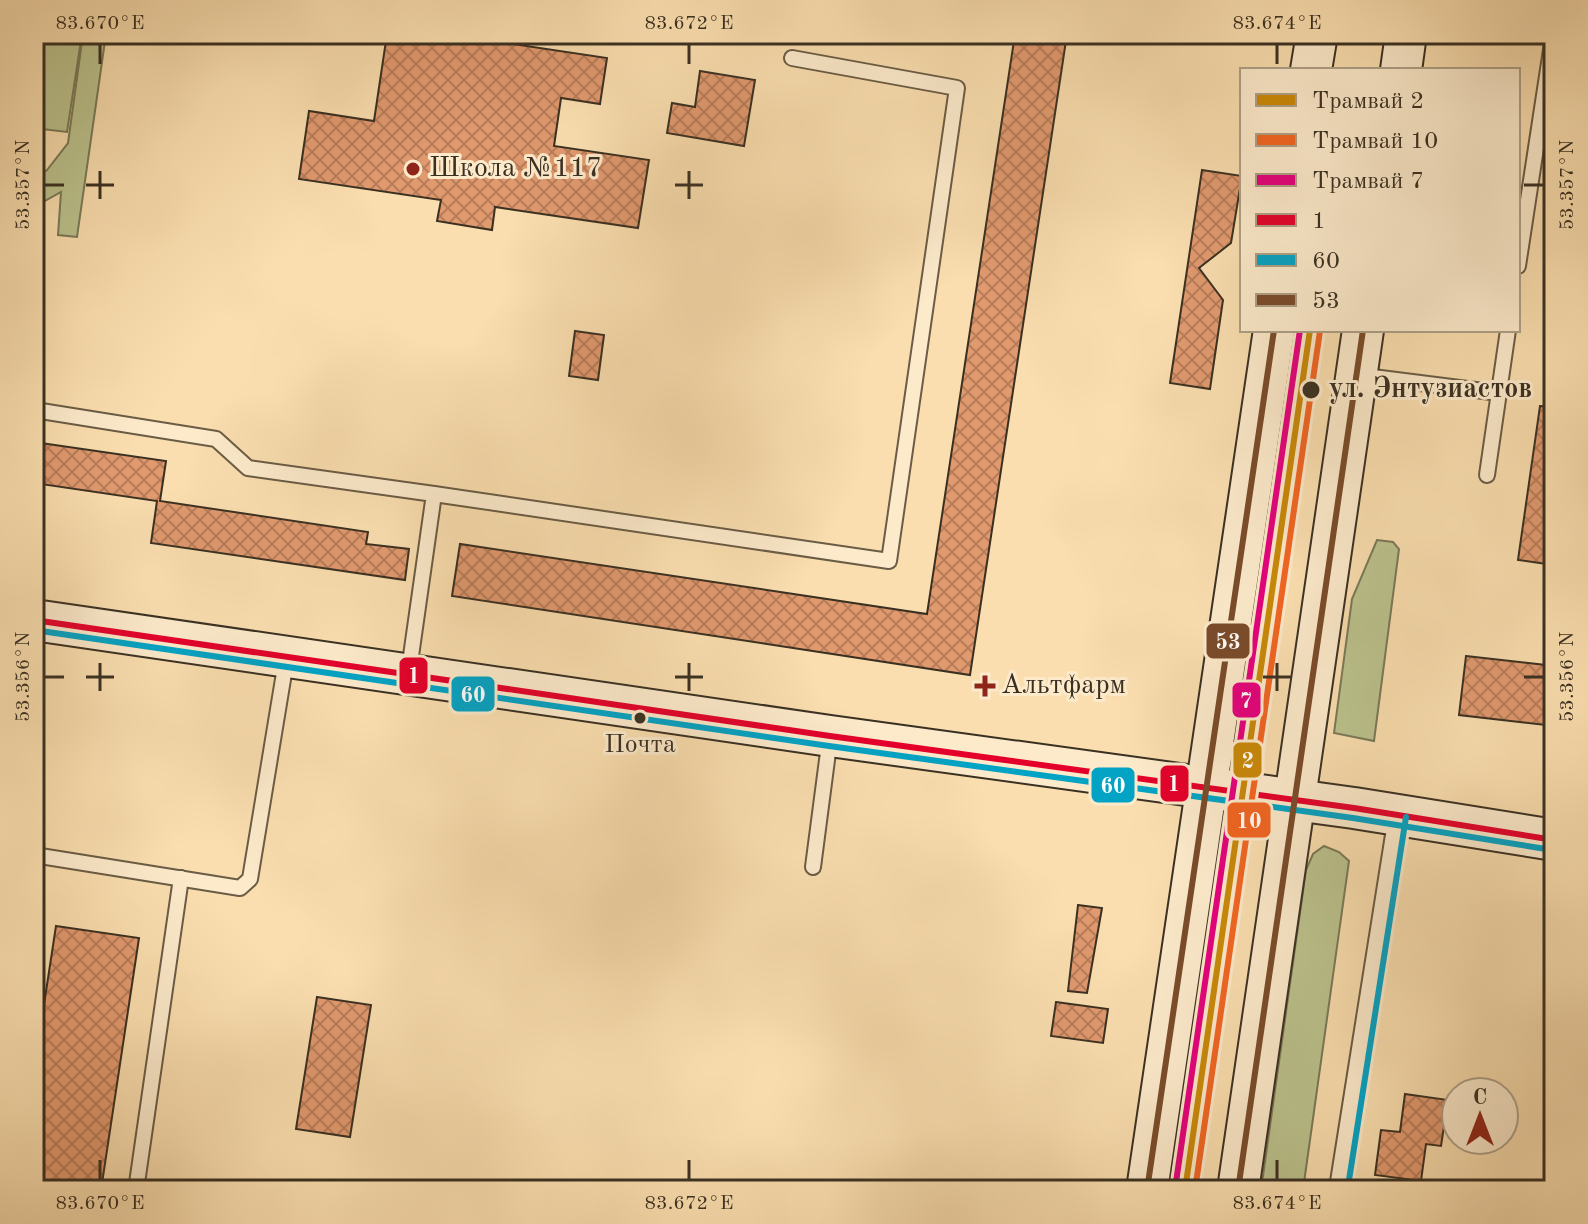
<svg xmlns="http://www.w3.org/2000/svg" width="1588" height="1224" font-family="'Old Standard TT',serif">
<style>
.grass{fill:#bbc28d;stroke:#7a7958;stroke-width:2}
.building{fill:url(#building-cross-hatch);stroke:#3a3022;stroke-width:2}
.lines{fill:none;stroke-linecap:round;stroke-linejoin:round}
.lane-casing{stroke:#6a5c45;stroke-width:18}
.secondary-casing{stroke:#3a3022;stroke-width:44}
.lane{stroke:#fceacb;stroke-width:14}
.secondary{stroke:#fceacb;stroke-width:40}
.bus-1-casing{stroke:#fceacb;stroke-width:12}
.bus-2-casing{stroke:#fceacb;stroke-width:12}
.bus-3-casing{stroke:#fceacb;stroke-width:12}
.bus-1{stroke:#e4002b;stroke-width:6}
.bus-2{stroke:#03a3c5;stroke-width:6}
.bus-3{stroke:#7a4b2a;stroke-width:6}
.tram-1-casing{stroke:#fceacb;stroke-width:12}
.tram-2-casing{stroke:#fceacb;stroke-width:12}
.tram-3-casing{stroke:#fceacb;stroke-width:12}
.tram-1{stroke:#c88808;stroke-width:6}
.tram-2{stroke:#f26522;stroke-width:6}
.tram-3{stroke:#e5007d;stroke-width:6}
.ticks{fill:none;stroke:#3a3022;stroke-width:3}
.poi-dot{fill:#8f2418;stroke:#fceacb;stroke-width:3}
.stop-dot{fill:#3a3022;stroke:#fceacb;stroke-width:3}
.labels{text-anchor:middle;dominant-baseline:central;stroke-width:6;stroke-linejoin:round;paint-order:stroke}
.bus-label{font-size:26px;fill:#3a3022;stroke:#fceacb}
.poi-label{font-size:28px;fill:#3a3022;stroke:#fceacb;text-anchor:start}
.stop-label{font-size:28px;font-weight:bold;fill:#3a3022;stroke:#fceacb;text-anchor:start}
.line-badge{stroke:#fceacb;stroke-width:3}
.badge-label{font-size:22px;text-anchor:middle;font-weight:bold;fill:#fff}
.neatline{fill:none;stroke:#3a3022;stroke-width:3}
.ticks-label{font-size:20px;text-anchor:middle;fill:#3a3022}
</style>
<defs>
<pattern id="building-cross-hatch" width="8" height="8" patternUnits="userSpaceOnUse" patternTransform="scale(2)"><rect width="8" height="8" fill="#e1996e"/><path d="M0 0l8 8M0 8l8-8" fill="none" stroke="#b77d5a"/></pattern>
</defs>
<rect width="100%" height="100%" fill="#fadeaf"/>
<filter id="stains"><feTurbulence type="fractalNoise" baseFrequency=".0025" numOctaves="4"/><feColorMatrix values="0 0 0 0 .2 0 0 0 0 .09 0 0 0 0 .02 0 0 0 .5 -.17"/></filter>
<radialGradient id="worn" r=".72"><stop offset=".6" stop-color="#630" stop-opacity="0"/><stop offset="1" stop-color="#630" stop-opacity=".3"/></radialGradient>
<g class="grass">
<polygon points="34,34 82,34 67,132 34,128"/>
<polygon points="83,34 106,34 77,237 58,235 61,192 34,207 34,179 47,170 68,143"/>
<polygon points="1377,540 1393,542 1399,549 1374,741 1334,733 1352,599"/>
<polygon points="1324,846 1339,852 1349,861 1303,1190 1261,1190 1306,870 1313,854"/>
</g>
<g class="building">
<polygon points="387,34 447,34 607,58 600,104 561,98 554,146 649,160 638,228 495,207 492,230 437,221 441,200 299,179 309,111 374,121"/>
<polygon points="1015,34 1067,34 970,675 452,596 460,544 927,614"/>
<polygon points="700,71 755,80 744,146 667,133 672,103 695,107"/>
<polygon points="1202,170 1242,176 1231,243 1199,268 1223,300 1210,389 1170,383"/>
<polygon points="575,331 604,335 598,380 569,376"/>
<polygon points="1540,406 1554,407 1554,565 1518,560"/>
<polygon points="34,442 166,461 160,501 368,532 366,544 409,549 405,580 151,543 157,501 34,483"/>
<polygon points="1466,656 1554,666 1554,726 1459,715"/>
<polygon points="1078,905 1102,908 1087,993 1068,991"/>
<polygon points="56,926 139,938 101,1190 34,1190 34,1070"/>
<polygon points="317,997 371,1005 350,1137 296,1129"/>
<polygon points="1056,1002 1108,1009 1103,1043 1051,1036"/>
<polygon points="1405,1094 1448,1100 1441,1146 1426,1144 1421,1181 1375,1175 1381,1130 1400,1132"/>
</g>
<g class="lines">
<g class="lane-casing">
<g id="lane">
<polyline points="1518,266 1552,43 1545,34"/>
<polyline points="1357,375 1499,393"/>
<polyline points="34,406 41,411 216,439 248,468 434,494 409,670"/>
<polyline points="1487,475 1508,330"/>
<polyline points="434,494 889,561 957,88 792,58"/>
<polyline points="34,855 240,888 250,879 286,661"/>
<polyline points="813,867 830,737"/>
<polyline points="136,1190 181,878"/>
<polyline points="1347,1190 1337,1188 1396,816"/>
</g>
</g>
<g class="secondary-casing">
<g id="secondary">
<polyline points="1311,70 1317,34"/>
<polyline points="1401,70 1406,34"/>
<polyline points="34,620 830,736 1354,808 1554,840"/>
<polyline points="1147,1190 1274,330"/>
<polyline points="1238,1190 1363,330"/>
</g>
</g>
<use href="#lane" class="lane"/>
<use href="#secondary" class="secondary"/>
<g class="bus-1-casing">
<polyline id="bus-1" points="34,620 830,736 1354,808 1554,840"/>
</g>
<g class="bus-2-casing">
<g id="bus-2">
<polyline points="34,630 829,746 1353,818 1552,850"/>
<polyline points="1349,1180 1406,817"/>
</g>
</g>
<g class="bus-3-casing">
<g id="bus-3">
<polyline points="1147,1190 1274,330"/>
<polyline points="1238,1190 1363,330"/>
</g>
</g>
<use href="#bus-1" class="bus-1"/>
<use href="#bus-2" class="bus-2"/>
<use href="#bus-3" class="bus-3"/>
<g class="tram-1-casing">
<polyline id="tram-1" points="1185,1190 1310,330"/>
</g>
<g class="tram-2-casing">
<polyline id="tram-2" points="1195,1190 1320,331"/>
</g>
<g class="tram-3-casing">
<polyline id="tram-3" points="1175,1189 1300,330"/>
</g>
<use href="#tram-1" class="tram-1"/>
<use href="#tram-2" class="tram-2"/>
<use href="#tram-3" class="tram-3"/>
</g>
<path class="ticks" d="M100,44V64M689,44V64M1277,44V64M100,171V199M689,171V199M44,185H64M86,185H114M675,185H703M1524,185H1544M100,663V691M689,663V691M1277,663V691M44,677H64M86,677H114M675,677H703M1263,677H1291M1524,677H1544M100,1160V1180M689,1160V1180M1277,1160V1180"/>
<g class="poi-dot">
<circle cx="413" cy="169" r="8"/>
<path d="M981 674h8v8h8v8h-8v8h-8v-8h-8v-8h8z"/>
</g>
<g class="stop-dot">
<circle cx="1311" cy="390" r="10"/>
<circle cx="640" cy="718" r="7"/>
</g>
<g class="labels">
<g class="bus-label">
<text x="640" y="745">Почта</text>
</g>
<g class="poi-label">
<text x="429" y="169">Школа №117</text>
<text x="1001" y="686">Альтфарм</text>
</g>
<g class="stop-label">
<text x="1329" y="390">ул. Энтузиастов</text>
</g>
</g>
<g class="line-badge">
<rect x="1205" y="622" width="46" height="38" rx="8" fill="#7a4b2a"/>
<rect x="398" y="656" width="31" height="39" rx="8" fill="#e4002b"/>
<rect x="450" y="675" width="46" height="38" rx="8" fill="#03a3c5"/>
<rect x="1231" y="681" width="31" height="38" rx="8" fill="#e5007d"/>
<rect x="1232" y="741" width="31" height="38" rx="8" fill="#c88808"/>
<rect x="1159" y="764" width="31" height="39" rx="8" fill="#e4002b"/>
<rect x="1090" y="766" width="46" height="38" rx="8" fill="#03a3c5"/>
<rect x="1226" y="801" width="46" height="38" rx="8" fill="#f26522"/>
</g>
<g class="badge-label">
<text x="1228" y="649">53</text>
<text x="414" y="683">1</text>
<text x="473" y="702">60</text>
<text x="1246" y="708">7</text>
<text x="1248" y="768">2</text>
<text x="1174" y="791">1</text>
<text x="1113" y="793">60</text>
<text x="1249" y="828">10</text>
</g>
<rect width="1588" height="1224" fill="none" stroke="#fadeaf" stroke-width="88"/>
<rect x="1240" y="68" width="280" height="264" fill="#fceacb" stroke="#aea087" stroke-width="2"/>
<rect x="1256" y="94" width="40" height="12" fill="#c88808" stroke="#aea087" stroke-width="2"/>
<text x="1312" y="108" font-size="24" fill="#3a3022">Трамвай 2</text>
<rect x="1256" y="134" width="40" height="12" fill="#f26522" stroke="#aea087" stroke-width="2"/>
<text x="1312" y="148" font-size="24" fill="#3a3022">Трамвай 10</text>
<rect x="1256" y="174" width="40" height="12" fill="#e5007d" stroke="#aea087" stroke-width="2"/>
<text x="1312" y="188" font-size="24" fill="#3a3022">Трамвай 7</text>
<rect x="1256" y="214" width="40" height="12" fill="#e4002b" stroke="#aea087" stroke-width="2"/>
<text x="1312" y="228" font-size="24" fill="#3a3022">1</text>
<rect x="1256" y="254" width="40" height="12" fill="#03a3c5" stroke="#aea087" stroke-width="2"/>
<text x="1312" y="268" font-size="24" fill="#3a3022">60</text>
<rect x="1256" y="294" width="40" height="12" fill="#7a4b2a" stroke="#aea087" stroke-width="2"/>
<text x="1312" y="308" font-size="24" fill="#3a3022">53</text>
<g transform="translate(1480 1116)"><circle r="38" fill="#fceacb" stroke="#aea087" stroke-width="2"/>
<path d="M0-6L14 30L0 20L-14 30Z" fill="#8f2418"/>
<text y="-12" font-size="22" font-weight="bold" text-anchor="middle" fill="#3a3022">С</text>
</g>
<rect x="44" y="44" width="1500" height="1136" class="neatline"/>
<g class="ticks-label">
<text x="100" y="29">83.670°E</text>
<text x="689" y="29">83.672°E</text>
<text x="1277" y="29">83.674°E</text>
<text transform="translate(22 185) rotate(-90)" y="7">53.357°N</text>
<text transform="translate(1566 185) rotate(-90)" y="7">53.357°N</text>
<text transform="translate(22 677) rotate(-90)" y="7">53.356°N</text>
<text transform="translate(1566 677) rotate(-90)" y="7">53.356°N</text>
<text x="100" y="1209">83.670°E</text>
<text x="689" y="1209">83.672°E</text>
<text x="1277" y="1209">83.674°E</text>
</g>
<rect width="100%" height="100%" filter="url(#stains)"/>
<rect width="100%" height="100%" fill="url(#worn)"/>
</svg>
